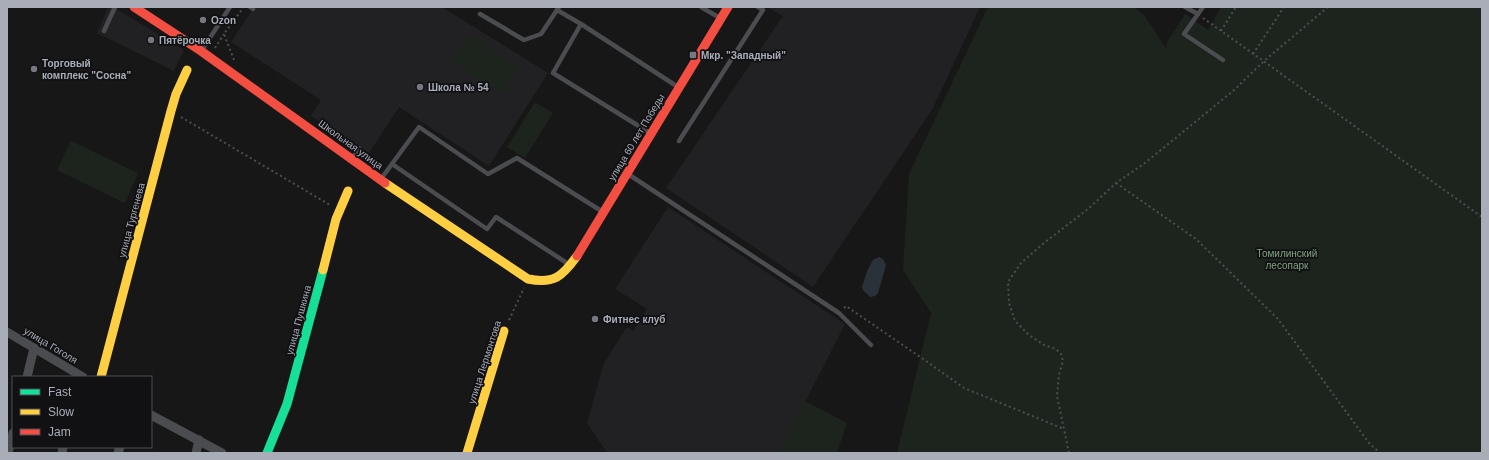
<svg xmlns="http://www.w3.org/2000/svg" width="1489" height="460" font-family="Arial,sans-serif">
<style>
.built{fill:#212123}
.green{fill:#1d241e}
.water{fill:#2a3239}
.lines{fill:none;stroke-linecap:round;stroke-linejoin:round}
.path{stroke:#4d4e52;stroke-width:2;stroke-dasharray:2 3;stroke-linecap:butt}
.lane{stroke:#4b4c50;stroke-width:4.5}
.street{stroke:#4b4c50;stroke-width:9}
.fast{stroke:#16e098;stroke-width:9}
.slow{stroke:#ffcf43;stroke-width:9}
.jam{stroke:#f24e42;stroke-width:9}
.poi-dot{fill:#757880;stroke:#111113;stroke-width:1.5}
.labels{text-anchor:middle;stroke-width:3.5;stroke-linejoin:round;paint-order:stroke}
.poi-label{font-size:10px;font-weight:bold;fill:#a8adb8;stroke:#111113;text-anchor:start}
.street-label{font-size:10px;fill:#a8adb8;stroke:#111113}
.park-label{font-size:10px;fill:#7fa381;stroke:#111113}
</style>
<rect width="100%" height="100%" fill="#171717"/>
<g class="built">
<polygon points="108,7 113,7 184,50 174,71 97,33"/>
<polygon points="254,7 442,7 548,73 489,166 399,107 369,153 311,116 321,100 231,42"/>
<polygon points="767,7 980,7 933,108 813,287 666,188 783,16"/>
<polygon points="668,207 845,324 779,453 607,453 587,423 604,363 627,327 633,331 647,309 615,289"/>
</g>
<g class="green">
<polygon points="988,7 1134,7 1144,15 1166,48 1167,42 1185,14 1208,30 1221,7 1482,7 1482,453 897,453 931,313 903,270 909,174"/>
<polygon points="468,35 519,67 503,93 452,61"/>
<polygon points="535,102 553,113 525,158 507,147"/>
<polygon points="71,141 138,173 125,203 57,170"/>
<polygon points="805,401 847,423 837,453 779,453"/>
</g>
<polygon class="water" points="879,257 883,259 886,265 878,293 875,296 870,297 863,290 862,287 867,271 873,260"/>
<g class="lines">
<g class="path">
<polyline points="1203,18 1482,217"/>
<polyline points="1221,31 1236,7"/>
<polyline points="215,48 224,34"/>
<polyline points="1253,54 1284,7"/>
<polyline points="234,60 224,34 243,8"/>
<polyline points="181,117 330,205"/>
<polyline points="1116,183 1196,239 1278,319 1369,443 1380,453"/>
<polyline points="844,308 846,306 926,361 964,388 1064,429"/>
<polyline points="509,320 524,288"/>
<polyline points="1069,453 1057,396 1059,375 1063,361 1061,354 1056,349 1044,345 1029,335 1015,321 1009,303 1008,282 1021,263 1044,243 1088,209 1116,183 1145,163 1233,91 1264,61 1328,7"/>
</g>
<g class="lane">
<polyline points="250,7 253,9"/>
<polyline points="559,7 557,10 581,24 553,73 650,133"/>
<polyline points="701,7 720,18"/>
<polyline points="1185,7 1198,14 1203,7"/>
<polyline points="480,14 524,40 541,34 557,10"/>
<polyline points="1198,14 1184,34 1223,60"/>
<polyline points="581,24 678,87"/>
<polyline points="104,31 115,7"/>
<polyline points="202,50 230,7"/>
<polyline points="679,141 763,10 758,7"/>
<polyline points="353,157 359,148"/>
<polyline points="392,164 487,229 496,217 570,265"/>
<polyline points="628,174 839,313 871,345"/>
<polyline points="381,179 419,127 488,174 517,158 603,212"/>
</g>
<g class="street">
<polyline points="7,332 83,377"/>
<polyline points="27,377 34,348"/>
<polyline points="151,415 222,453"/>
<polyline points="8,453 13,433"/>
<polyline points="62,453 63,447"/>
<polyline points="118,453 120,447"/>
<polyline points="196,453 199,440"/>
</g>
<polyline class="fast" points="267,453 287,404 323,270"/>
<g class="slow">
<path d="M 385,183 L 528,279 C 554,284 562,277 577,256"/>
<polyline points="323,270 336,219 348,191"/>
<polyline points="101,377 171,111 176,94 187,70"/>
<polyline points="467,453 504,331"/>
</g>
<g class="jam">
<polyline points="134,7 201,51 385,183"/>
<polyline points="577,256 728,7"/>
</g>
</g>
<g class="poi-dot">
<circle cx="203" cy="20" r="4"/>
<circle cx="151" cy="40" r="4"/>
<rect x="689" y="51" width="8" height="8" rx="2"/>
<circle cx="34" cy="69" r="4"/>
<circle cx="420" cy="87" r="4"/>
<circle cx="595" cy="319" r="4"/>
</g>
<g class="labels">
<g class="poi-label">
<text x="211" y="24">Ozon</text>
<text x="159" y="44">Пятёрочка</text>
<text x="701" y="59">Мкр. "Западный"</text>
<text x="42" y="67">Торговый<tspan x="42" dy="12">комплекс "Сосна"</tspan></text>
<text x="428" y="91">Школа № 54</text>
<text x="603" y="323">Фитнес клуб</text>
</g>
<g class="street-label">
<text transform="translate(636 137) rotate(-59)" y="4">улица 60 лет Победы</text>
<text transform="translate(351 144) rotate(36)" y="4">Школьная улица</text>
<text transform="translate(131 220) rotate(-75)" y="4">улица Тургенева</text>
<text transform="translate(298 320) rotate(-75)" y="4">улица Пушкина</text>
<text transform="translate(51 345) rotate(31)" y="4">улица Гоголя</text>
<text transform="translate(484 362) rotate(-72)" y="4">улица Лермонтова</text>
</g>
<g class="park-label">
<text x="1287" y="257">Томилинский<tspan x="1287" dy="12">лесопарк</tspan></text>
</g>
</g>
<rect width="1489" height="460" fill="none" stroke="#a8adb8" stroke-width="16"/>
<rect x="12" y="376" width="140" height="72" fill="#111113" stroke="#4d4f55"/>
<rect x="20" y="389" width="20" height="6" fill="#16e098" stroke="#4d4f55"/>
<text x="48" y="396" font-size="12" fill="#a8adb8">Fast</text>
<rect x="20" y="409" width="20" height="6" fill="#ffcf43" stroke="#4d4f55"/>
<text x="48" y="416" font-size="12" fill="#a8adb8">Slow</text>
<rect x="20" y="429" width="20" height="6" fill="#f24e42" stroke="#4d4f55"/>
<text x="48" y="436" font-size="12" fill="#a8adb8">Jam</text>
</svg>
